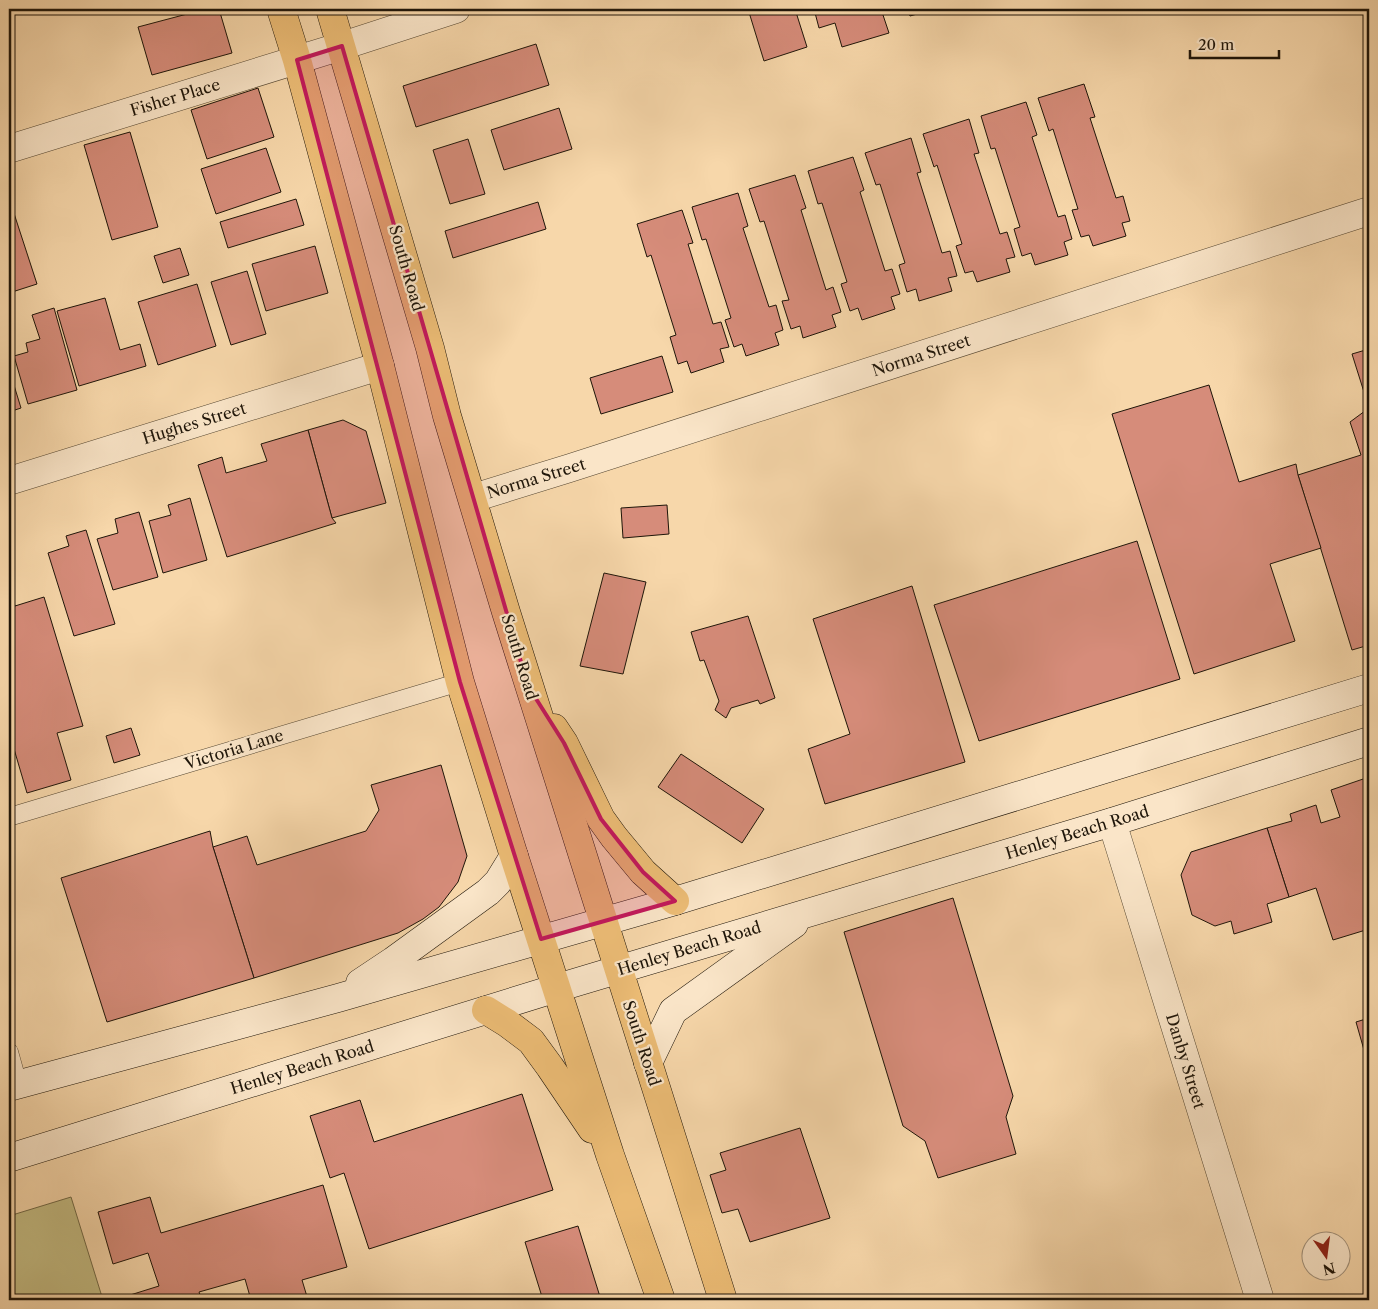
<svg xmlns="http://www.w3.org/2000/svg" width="1378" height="1309" font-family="'Libre Caslon Text',serif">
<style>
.green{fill:#c4bc83;stroke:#716846}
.building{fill:#d68c7a;stroke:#1e1509}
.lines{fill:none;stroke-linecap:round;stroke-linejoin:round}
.service-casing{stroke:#544631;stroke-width:19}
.minor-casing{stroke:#544631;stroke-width:29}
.secondary-casing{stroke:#1e1509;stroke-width:29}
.trunk-casing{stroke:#1e1509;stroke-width:29}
.service{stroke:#fae5c8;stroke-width:18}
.minor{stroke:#fae5c8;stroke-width:28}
.secondary{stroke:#fae5c8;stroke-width:28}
.trunk{stroke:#ecbc75;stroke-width:28}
.marked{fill:#c2185b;fill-opacity:0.2;stroke:#c2185b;stroke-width:4;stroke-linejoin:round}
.labels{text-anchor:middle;stroke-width:4.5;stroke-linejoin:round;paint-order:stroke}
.street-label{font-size:16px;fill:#1e1509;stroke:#fae5c8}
</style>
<rect width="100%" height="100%" fill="#f7d7aa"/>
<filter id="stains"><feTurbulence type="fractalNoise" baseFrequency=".004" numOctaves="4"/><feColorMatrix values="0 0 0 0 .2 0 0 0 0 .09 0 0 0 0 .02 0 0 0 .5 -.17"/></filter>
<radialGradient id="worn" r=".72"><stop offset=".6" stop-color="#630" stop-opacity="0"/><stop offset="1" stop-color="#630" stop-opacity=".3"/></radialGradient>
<polygon class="green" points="71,1197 103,1300 9,1300 9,1216"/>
<g class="building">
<polygon points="206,9 219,9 232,53 152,75 138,27"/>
<polygon points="748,9 795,9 807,47 764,61"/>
<polygon points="814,9 881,9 889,33 842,47 835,23 819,28"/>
<polygon points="907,9 935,9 910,16"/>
<polygon points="536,44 549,85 416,127 403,86"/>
<polygon points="1084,84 1095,117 1090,118 1116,198 1123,196 1130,221 1122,223 1126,236 1093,246 1089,235 1081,237 1072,210 1078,209 1053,129 1049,131 1038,98"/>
<polygon points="258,88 274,137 207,159 191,110"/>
<polygon points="1026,102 1037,135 1032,137 1058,217 1065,215 1072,239 1064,242 1068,255 1035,265 1031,253 1022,256 1014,229 1020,227 995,148 991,149 981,116"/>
<polygon points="559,108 572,149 504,170 491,130"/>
<polygon points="969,119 979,153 974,154 1000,234 1007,232 1015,257 1006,259 1010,272 977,282 973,271 965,273 956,246 962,244 937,165 934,167 923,134"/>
<polygon points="130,132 158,227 112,240 84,145"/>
<polygon points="911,138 921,172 917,173 942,253 950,251 957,276 948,278 952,291 919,301 916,289 907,292 899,265 905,263 880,184 876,185 865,153"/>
<polygon points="468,139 485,194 450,204 433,150"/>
<polygon points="266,148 281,192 216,214 201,169"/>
<polygon points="853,157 864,190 860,192 885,271 892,269 900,294 891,297 895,309 862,320 858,308 850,311 841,284 847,282 822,203 818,204 808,171"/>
<polygon points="795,175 806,208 801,210 826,290 833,287 841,312 832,315 836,327 803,338 800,326 791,329 782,301 789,300 764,221 760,222 749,189"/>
<polygon points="738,193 748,226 743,228 769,307 776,305 783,330 775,333 779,345 746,356 742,344 734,347 725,320 731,318 706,239 702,240 692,207"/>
<polygon points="9,198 37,284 9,293"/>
<polygon points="296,199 304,225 228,248 220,222"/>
<polygon points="538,202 546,229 453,258 445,231"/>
<polygon points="682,210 693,243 688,244 713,324 721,322 729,347 720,349 724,362 691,373 687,361 678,364 670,337 676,335 651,255 647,257 637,224"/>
<polygon points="315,246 328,293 266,311 252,264"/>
<polygon points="180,248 189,275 163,283 154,256"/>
<polygon points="247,271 266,334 231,345 211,282"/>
<polygon points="197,284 216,346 158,365 138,302"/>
<polygon points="105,298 120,350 140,344 146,366 79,386 57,311"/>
<polygon points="54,308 77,390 28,404 14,356 28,352 26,343 40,339 32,315"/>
<polygon points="1369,349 1369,645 1352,650 1298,475 1361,455 1350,422 1369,408 1352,354"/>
<polygon points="662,356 673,392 601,414 590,378"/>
<polygon points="9,369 21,408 9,412"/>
<polygon points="1209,385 1239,482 1296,464 1298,475 1321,548 1270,564 1295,641 1194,674 1112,414"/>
<polygon points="343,420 366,431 386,503 332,518 308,430"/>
<polygon points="308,430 332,518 336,523 227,557 198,465 222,457 226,473 267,461 261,444"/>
<polygon points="190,498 207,560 163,573 149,521 171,515 168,505"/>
<polygon points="667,505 669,534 623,538 621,508"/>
<polygon points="139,512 158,577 113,590 97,539 118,533 115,519"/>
<polygon points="86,530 115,624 74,636 48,553 69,546 66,536"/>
<polygon points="1137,541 1180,679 979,741 934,605"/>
<polygon points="604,573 646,582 623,674 580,666"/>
<polygon points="9,583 15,606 44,597 83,726 57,733 71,780 27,793 9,732"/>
<polygon points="912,586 965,762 825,804 808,749 850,734 813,619"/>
<polygon points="748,616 775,698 760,704 758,700 731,708 726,718 715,710 719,701 704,660 700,661 691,632"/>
<polygon points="131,728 140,755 114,763 106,736"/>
<polygon points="681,754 764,809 742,843 658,787"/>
<polygon points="441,765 467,856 458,882 439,907 423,919 398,933 254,978 213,847 247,836 257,865 366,831 379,810 371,785"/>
<polygon points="1369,777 1369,929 1333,940 1316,888 1289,897 1267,828 1292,821 1290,814 1316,805 1321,823 1340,817 1331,790"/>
<polygon points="1267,828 1289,897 1267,904 1272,922 1234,934 1231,921 1215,926 1192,915 1181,875 1191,852"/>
<polygon points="210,831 213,847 254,978 107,1022 61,878"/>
<polygon points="953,898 1013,1096 1006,1117 1016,1154 938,1178 925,1141 903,1126 844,932"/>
<polygon points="1369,1018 1369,1049 1364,1050 1356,1022"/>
<polygon points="522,1094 553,1190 369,1249 344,1173 330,1178 310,1116 360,1100 374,1142"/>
<polygon points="800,1128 830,1218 750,1242 738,1209 722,1213 710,1175 726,1170 720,1153"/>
<polygon points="323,1185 347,1267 302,1280 308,1300 251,1300 245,1279 199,1292 202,1300 128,1300 127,1296 159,1286 148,1253 113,1264 98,1212 150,1197 161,1233"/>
<polygon points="578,1226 601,1300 543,1300 525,1242"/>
</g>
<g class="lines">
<defs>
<g id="service">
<polyline points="9,817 460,682"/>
<polyline points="9,1052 18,1084"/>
</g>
<g id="minor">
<polyline points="9,149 342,46 456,9"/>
<polyline points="9,481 380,366"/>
<polyline points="473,498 570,468 1369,211"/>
<polyline points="1112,822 1260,1300"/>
</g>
<g id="secondary">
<polyline points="360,983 393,961 488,892 498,882 514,856"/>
<polyline points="648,1063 673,1011 794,924"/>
<polyline points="9,1087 338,998 675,901 1369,688"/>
<polyline points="9,1158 557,988 1112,822 1369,741"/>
</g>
<g id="trunk">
<polyline points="281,9 297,60 380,366 460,682 514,856 610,1155 661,1300"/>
<polyline points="330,9 430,348 447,416 506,612 723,1300"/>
<polyline points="554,728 564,743 601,819 614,837 643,872 675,901"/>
<polyline points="486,1010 507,1023 531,1041 550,1067 592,1129"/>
</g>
</defs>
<use href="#service" class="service-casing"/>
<use href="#minor" class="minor-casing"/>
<use href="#secondary" class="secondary-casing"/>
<use href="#trunk" class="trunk-casing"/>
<use href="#service" class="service"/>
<use href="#minor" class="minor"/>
<use href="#secondary" class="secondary"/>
<use href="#trunk" class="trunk"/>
</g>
<path class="marked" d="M 342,46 L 528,686 L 564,743 L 601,819 L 643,872 L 675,901 L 541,939 L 460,682 L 297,60 Z"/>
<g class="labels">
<g class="street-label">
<text transform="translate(175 97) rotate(-17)" y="6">Fisher Place</text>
<text transform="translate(407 268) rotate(74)" y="6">South Road</text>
<text transform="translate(921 355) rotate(-18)" y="6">Norma Street</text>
<text transform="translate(194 423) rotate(-17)" y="6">Hughes Street</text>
<text transform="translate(536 478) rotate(-17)" y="6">Norma Street</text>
<text transform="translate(520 657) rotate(73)" y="6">South Road</text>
<text transform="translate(234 749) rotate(-17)" y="6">Victoria Lane</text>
<text transform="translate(1077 832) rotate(-17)" y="6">Henley Beach Road</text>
<text transform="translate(689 948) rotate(-17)" y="6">Henley Beach Road</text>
<text transform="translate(642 1043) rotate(72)" y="6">South Road</text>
<text transform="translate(1186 1061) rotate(73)" y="6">Danby Street</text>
<text transform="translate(302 1067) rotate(-17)" y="6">Henley Beach Road</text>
</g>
</g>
<rect width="1378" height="1309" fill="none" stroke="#f7d7aa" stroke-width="30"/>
<rect x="10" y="10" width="1358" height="1289" fill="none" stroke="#1e1509" stroke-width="2.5"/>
<rect x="15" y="15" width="1348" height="1279" fill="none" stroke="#1e1509"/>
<g transform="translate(1326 1256) rotate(166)"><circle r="24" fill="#fae5c8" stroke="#a2927c"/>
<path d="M0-4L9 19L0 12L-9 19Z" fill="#8f2418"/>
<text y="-8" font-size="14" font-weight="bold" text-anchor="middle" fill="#1e1509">N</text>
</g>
<path d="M1190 50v8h89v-8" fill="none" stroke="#1e1509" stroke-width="2.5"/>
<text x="1198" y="50" font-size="15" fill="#1e1509" stroke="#fae5c8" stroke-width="4" paint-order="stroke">20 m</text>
<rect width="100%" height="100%" filter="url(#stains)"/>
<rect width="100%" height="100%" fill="url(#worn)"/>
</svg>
